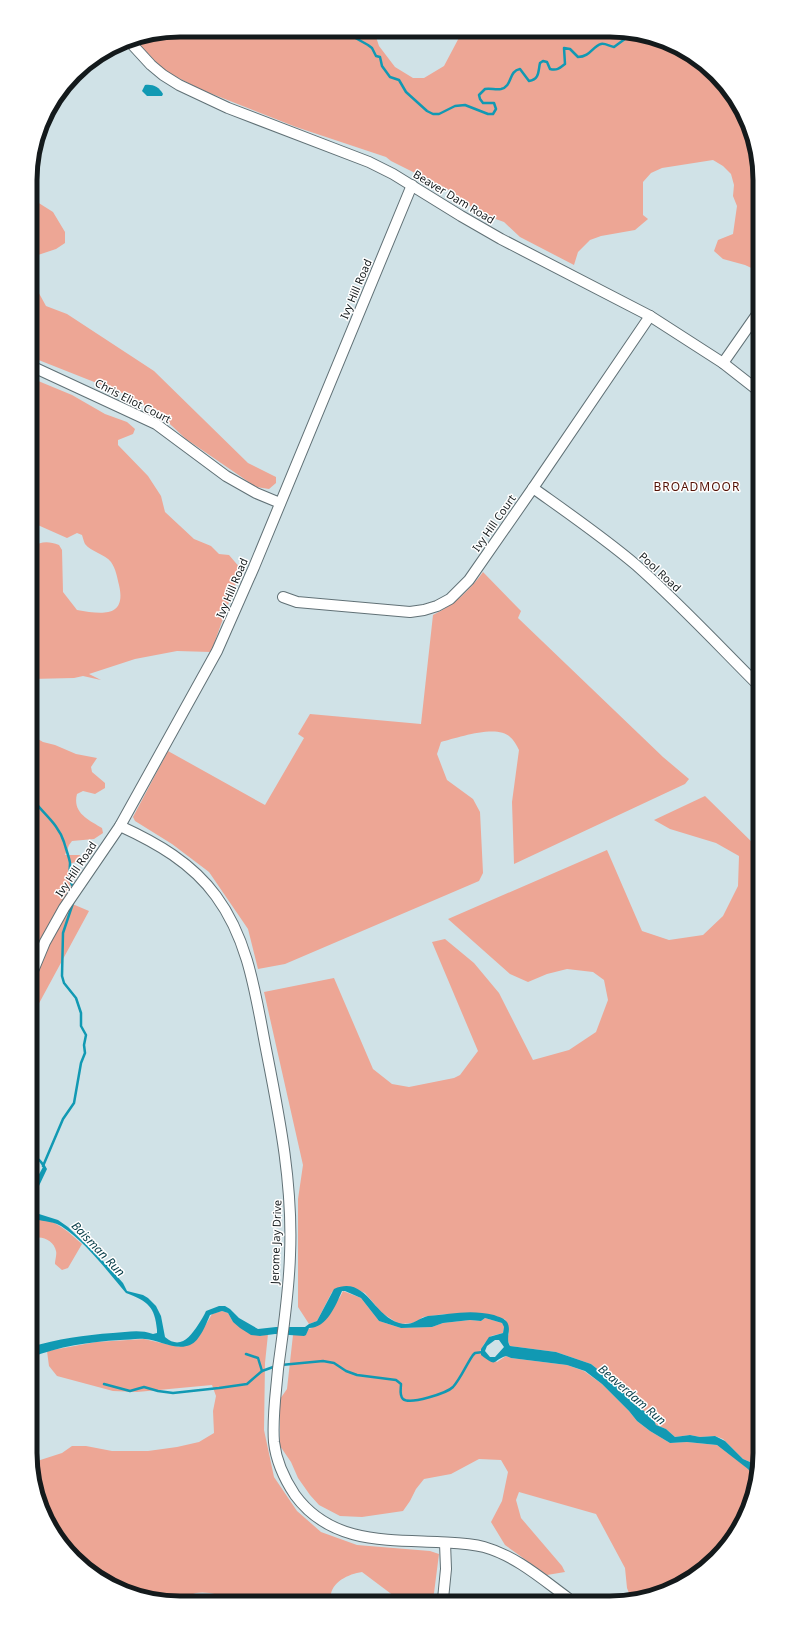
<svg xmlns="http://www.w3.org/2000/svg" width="790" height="1633" font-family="'Noto Sans',sans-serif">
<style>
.green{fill:#eda695}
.water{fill:#1199b3;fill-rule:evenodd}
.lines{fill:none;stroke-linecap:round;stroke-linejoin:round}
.stream{stroke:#1199b3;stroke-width:2.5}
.minor-casing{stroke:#617176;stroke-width:12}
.minor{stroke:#fff;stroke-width:10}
.labels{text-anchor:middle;stroke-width:3;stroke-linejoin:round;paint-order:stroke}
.street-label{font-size:11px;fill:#141a1c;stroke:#fff}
.neighbourhood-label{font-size:12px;letter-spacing:1px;fill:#541105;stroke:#fff}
.water-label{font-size:12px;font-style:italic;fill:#083e49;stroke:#fff}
.rim{fill:none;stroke:#141a1c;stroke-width:5}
</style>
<rect width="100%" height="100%" fill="#d0e2e7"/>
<g class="green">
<polygon points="180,30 374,31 379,46 395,67 413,78 424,78 444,66 462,32 639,33 676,46 709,67 740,105 755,141 760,180 760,272 745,265 723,259 714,251 718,240 733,234 737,206 733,196 734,185 731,174 723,166 713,160 662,168 651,173 643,182 643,215 648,219 635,230 601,236 590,240 578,252 574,265 520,237 504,222 479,213 451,191 391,161 386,157 296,127 202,90 165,71 134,39"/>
<polygon points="31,174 33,177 34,200 53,212 65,232 65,243 56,249 35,256 31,265"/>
<polygon points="31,268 35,286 46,306 67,314 154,371 248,463 276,477 276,483 269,489 256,487 186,439 158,413 122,393 31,357"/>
<path d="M 31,378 L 72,395 L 105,414 L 127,422 L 135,429 L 133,434 L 118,440 L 118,445 L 148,476 L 161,496 L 165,512 L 194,539 L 211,546 L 219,554 L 229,555 L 241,569 L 211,652 L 177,651 L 135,659 L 89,674 L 101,680 L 83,676 L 74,678 L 31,679 L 31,548 C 41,541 48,541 59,545 L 62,550 L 63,592 L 77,610 C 100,614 127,619 119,585 C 117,577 116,569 111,562 C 105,554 91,552 85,544 C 84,542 83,538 82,535 L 77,533 L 67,538 L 31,522 Z"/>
<path d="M 483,572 L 521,611 L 518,618 L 663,757 L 689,779 L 685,784 L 514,864 L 512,802 L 519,750 C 517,746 514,740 510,737 C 497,724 457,738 441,742 L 437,754 L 447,780 L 473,799 L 480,812 L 483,873 L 479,881 L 285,964 L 258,969 L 248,929 L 209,872 L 172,844 L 135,821 L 133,817 L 168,751 L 265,805 L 304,738 L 298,734 L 310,714 L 421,724 L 433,615 C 454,605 469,591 483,572 Z"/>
<path d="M 31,735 L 43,742 L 55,745 L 76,754 L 97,758 L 91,767 L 92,772 L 105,783 L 105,788 L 95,794 L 83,791 L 77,794 C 72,813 89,820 102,828 L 103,833 L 94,839 L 72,841 L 69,845 L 65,855 L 80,855 L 79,861 L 69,864 L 73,881 L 63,900 L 89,911 L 30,1020 Z"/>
<polygon points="705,796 760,850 760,1463 758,1468 750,1462 743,1459 723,1439 715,1436 700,1437 690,1435 675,1437 666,1429 656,1425 652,1416 635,1405 615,1383 591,1364 556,1352 510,1346 507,1338 509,1334 505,1319 445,1314 423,1317 416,1322 412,1323 399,1324 382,1313 365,1293 349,1286 332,1292 317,1321 309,1324 298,1307 298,1199 303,1165 264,992 334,978 373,1069 392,1084 409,1087 454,1078 460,1075 478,1051 432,942 445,939 474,963 499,993 533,1060 569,1050 596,1032 608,1000 604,980 593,972 567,969 547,974 528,982 510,974 448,919 607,850 642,931 669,940 703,935 723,916 738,886 739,856 716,843 670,829 654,820"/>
<path d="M 30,1193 C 38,1198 35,1205 32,1212 L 36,1220 C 55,1218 68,1232 82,1244 L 68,1268 L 62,1270 L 55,1264 C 55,1260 57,1254 56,1251 C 54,1240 38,1233 30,1241 Z"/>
<polygon points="343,1291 361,1298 379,1321 401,1328 432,1327 443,1323 470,1320 481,1321 485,1318 502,1323 504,1327 503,1333 491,1336 484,1344 480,1352 497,1362 506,1356 511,1358 567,1365 584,1371 602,1384 629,1411 637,1421 650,1431 670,1443 687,1442 717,1445 749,1469 756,1479 749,1510 729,1544 693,1578 649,1598 631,1598 627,1588 625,1568 596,1514 519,1492 516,1500 521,1518 562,1566 565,1572 547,1575 505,1545 491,1522 502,1501 508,1472 501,1460 479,1459 451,1474 424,1479 416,1489 410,1501 403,1511 362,1517 340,1516 319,1505 310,1495 298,1478 291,1462 280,1446 280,1399 287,1389 293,1335 306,1335 308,1329 312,1328 340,1297"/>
<path d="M 222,1311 L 228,1313 L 233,1322 L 260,1336 L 268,1334 L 265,1363 L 264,1430 L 274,1477 L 297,1511 L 321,1532 L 357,1545 L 430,1551 L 439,1554 L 434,1593 L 432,1599 L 398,1599 L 362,1572 C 348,1574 329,1583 331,1599 L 228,1600 C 223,1594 204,1591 196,1593 C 192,1594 188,1596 184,1598 L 183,1600 L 151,1600 L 114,1587 L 81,1566 L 55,1536 L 35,1492 L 31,1463 L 62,1453 L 72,1446 L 86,1446 L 112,1451 L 148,1451 L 177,1447 L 199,1442 L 214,1433 L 213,1411 L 216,1396 L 212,1385 L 137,1392 L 113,1391 L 57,1376 L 49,1366 L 47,1351 L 96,1342 L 144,1339 L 179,1347 L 205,1326 L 212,1314 Z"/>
</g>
<g class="water">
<path d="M 145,85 C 153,84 159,87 163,94 L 162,96 L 147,96 L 142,91 Z"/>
<path d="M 30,1153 C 39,1157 43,1161 47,1169 L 38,1188 L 39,1214 L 58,1220 L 68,1227 L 107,1265 L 123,1283 L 127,1291 L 143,1295 L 148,1298 L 156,1306 L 161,1316 L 165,1337 C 180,1350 190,1337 198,1325 C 201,1320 204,1316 206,1311 L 219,1306 L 225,1306 L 230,1309 L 239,1318 L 258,1329 L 276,1327 L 305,1327 L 309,1324 L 317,1321 L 334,1289 C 366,1275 373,1316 399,1323 C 411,1327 417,1319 428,1316 C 450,1314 471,1309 494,1315 C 499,1317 504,1318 507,1322 C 512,1330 505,1338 510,1346 L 556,1352 L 591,1364 L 615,1383 L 635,1405 L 652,1416 L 656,1425 L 666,1429 L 675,1437 L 690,1435 L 700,1437 L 715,1436 L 725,1441 L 743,1459 L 750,1462 L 758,1468 L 756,1479 L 748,1469 L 717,1445 L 687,1442 L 670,1443 L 650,1431 L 637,1421 L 629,1411 L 602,1384 L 585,1371 L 567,1365 L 511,1358 L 506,1356 C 491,1361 498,1368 481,1355 L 481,1349 L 489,1337 L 503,1333 L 504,1327 L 502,1323 L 485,1318 L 481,1321 L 470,1320 L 443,1323 L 432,1327 L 401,1328 L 379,1321 L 361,1298 L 345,1291 L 342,1291 C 336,1305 327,1328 309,1328 L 306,1335 L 304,1336 L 275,1334 L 260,1336 L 251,1335 L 240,1328 L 233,1322 L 228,1313 L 222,1311 L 210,1315 C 206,1324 200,1341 190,1345 C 176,1351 159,1340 145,1339 C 137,1338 128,1340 120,1340 C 89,1342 59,1346 30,1358 L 30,1347 C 58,1339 84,1335 113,1333 C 127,1332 140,1329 153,1334 L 157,1333 L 157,1330 C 155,1307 148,1301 126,1293 C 107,1271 86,1242 61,1226 C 50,1220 41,1222 32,1218 L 32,1212 L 36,1203 L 32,1187 L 43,1167 L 38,1160 L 30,1157 ZM 495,1340 L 499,1340 L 504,1347 L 495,1357 L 490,1357 L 485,1351 L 487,1346 Z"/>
</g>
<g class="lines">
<g class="stream">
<path d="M 343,31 L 368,45 L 372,48 L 376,56 L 380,57 L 382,66 L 390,77 L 399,80 L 406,92 L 427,111 L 433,114 L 439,114 L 455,106 L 465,105 L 488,114 L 493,114 L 496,109 L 494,103 L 483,103 L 480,99 L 479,95 L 485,89 C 490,88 496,90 501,89 C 513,86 508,71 520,69 L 529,81 C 540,79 538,71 540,63 L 543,61 L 547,62 L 550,69 C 557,71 560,68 565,64 L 564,48 L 570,49 L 578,57 C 590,57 593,46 601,44 C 605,43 609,46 614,47 L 633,33"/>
<path d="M 31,797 C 42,813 58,823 64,842 C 65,846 70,860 70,863 C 70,871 68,877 72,885"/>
<polyline points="43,1166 63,1119 74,1103 81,1063 85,1053 84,1045 86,1035 81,1026 81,1013 76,998 64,983 62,976 63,933 73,903"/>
<polyline points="246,1354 258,1358 262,1371"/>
<path d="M 281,1365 L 323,1361 L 334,1363 L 346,1371 L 357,1375 L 396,1380 L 401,1384 C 401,1389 399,1395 403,1399 C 410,1405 447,1393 453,1387 C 461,1378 466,1365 473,1355 L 475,1353 L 483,1352"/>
<polyline points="104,1384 130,1391 144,1387 158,1391 173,1393 219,1388 247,1384 262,1371 276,1366"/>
</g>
<defs>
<g id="minor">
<polyline points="128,40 151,65 163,75 179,85 228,108 369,162 393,174 461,216 501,239 650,316 723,363 760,392"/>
<polyline points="723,363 760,310"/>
<polyline points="31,366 156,424 226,476 256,493 280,503"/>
<path d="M 533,488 C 568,513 603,537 636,565 C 679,603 719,646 760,687"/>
<polyline points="283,597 297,602 410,612 424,610 437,606 450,599 469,580 533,488 650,316"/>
<path d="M 120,826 C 157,843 192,863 216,896 C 250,942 256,999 267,1054 C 280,1120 293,1186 290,1255 C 289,1293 283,1331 278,1369 C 276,1393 272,1418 274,1442 C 276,1460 285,1480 295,1495 C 330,1543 385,1540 437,1542 C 453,1543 469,1543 484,1547 C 516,1556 542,1579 568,1598"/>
<polyline points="30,978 45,942 64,908 120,826 217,651 254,567 412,185"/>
<polyline points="443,1599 446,1569 445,1543"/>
</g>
</defs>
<use href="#minor" class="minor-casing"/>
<use href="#minor" class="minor"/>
</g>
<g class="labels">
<g class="street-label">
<text transform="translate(454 197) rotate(31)" y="4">Beaver Dam Road</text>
<text transform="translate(356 289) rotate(-67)" y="4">Ivy Hill Road</text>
<text transform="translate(133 401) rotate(27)" y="4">Chris Eliot Court</text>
<text transform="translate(494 523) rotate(-55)" y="4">Ivy Hill Court</text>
<text transform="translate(660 572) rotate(43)" y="4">Pool Road</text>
<text transform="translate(232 588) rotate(-67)" y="4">Ivy Hill Road</text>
<text transform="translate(76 869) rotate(-56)" y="4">Ivy Hill Road</text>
<text transform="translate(276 1242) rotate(-88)" y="4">Jerome Jay Drive</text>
</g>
<g class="neighbourhood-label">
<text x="697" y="491">BROADMOOR</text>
</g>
<g class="water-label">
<text transform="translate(98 1249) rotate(46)" y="4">Baisman Run</text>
<text transform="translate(632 1395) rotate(41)" y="4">Beaverdam Run</text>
</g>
</g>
<path d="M0 0H790V1633H0ZM180 37H610A143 143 0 0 1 753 180V1453A143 143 0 0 1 610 1596H180A143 143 0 0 1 37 1453V180A143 143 0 0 1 180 37Z" fill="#fff" fill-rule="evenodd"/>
<path class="rim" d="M180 37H610A143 143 0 0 1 753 180V1453A143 143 0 0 1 610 1596H180A143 143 0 0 1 37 1453V180A143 143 0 0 1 180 37Z"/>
</svg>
